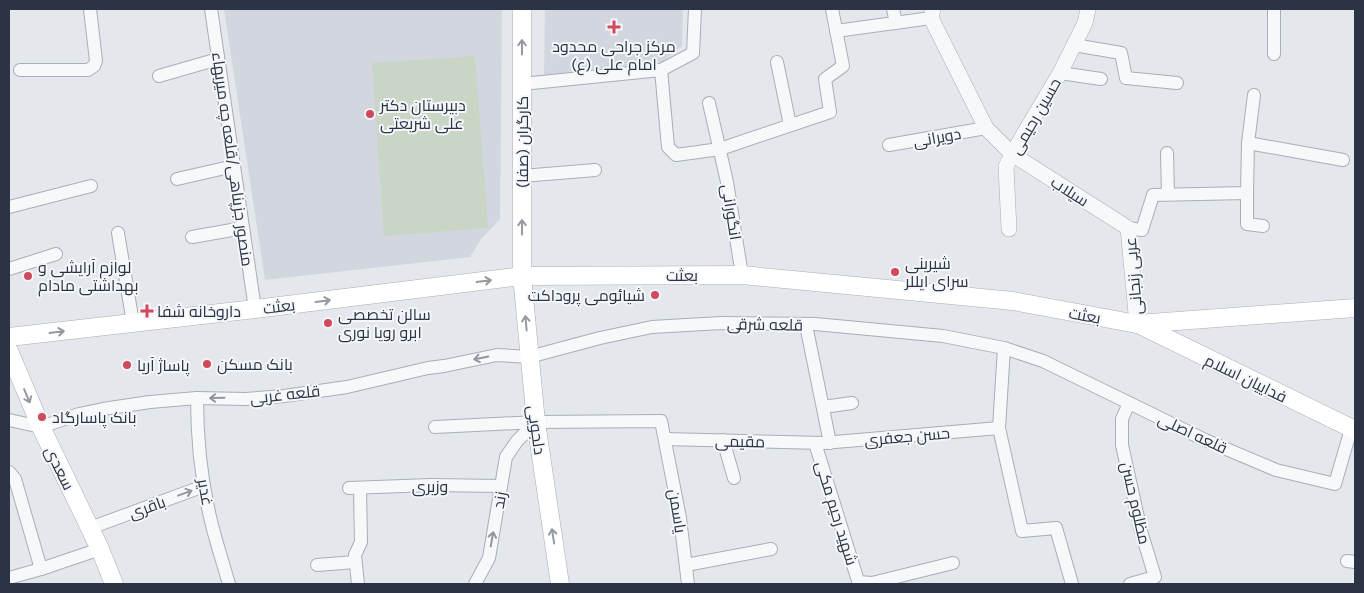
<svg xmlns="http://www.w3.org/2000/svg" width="1364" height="593" font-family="Karla,Cairo,sans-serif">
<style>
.built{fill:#d2d6de}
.green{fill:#c9d6c5}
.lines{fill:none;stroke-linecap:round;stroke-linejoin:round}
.minor-casing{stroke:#a9aeb7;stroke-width:14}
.tertiary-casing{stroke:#a9aeb7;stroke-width:16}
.secondary-casing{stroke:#a9aeb7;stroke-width:19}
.minor{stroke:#f7f8fa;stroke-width:12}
.tertiary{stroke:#f7f8fa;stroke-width:15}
.secondary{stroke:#fff;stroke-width:18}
.oneway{stroke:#959aa2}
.oneway2{stroke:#9196a0}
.poi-dot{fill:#d1495b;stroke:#f4f6f9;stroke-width:2}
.labels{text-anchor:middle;stroke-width:4;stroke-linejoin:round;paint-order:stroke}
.poi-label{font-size:16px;fill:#2b3445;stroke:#f4f6f9;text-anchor:start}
.street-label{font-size:16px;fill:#2b3445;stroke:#f4f6f9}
</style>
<rect width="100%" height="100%" fill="#e4e7ec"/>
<g class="built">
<polygon points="224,9 502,9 500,219 481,239 470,257 265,280"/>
<polygon points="545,9 683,9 682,46 662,62 544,75"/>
</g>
<polygon class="green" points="475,56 488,228 384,236 372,63"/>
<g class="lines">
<defs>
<g id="minor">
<polyline points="211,9 255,309"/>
<polyline points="893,9 896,23"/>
<polyline points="836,31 931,18"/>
<polyline points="1074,45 1121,53 1126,78 1177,83"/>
<polyline points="1274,54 1274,9"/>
<polyline points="777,62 790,125"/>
<polyline points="20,70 88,70 94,66 96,61 90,9"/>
<polyline points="661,70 668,147 676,155 720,149 830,112 825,79 843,66 832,9"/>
<polyline points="1060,73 1101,79"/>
<polyline points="159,76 218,59"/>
<polyline points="522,84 661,70 693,53 695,9"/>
<polyline points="709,103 727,182 742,275"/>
<polyline points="1248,143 1343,160"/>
<polyline points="889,145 986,128"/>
<polyline points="1167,153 1168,194"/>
<polyline points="522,176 595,170"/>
<polyline points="177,179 234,166"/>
<polyline points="1247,193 1247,224 1263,226"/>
<polyline points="9,207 91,186"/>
<polyline points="1128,228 1142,230 1153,195 1247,193 1248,143 1254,95"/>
<polyline points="118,233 133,323"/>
<polyline points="192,237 243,228"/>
<polyline points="9,269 56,254"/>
<polyline points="806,325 830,443"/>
<polyline points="1004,348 999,428 1022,531 1056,528 1072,584"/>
<path d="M 197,398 C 197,440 201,480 211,521 C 216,542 223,563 229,584"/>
<polyline points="1129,403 1122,419 1122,445 1141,531 1155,577 1130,584"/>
<polyline points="823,407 852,403"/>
<polyline points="9,420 41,427 79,414 103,409 150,402 197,398 245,399 284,396 347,387 428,368 444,366 497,355 529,357 600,338 652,327 721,323 815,324 943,336 1004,348 1043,361 1205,440 1276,470 1335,484 1351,429"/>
<polyline points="435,427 536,422 661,421 680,518 688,584"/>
<polyline points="665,439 823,443 999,428"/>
<polyline points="723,440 734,478"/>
<polyline points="815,443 859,584"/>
<polyline points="9,472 15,479 41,569"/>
<polyline points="349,488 431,485 501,486"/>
<polyline points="90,528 204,486"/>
<polyline points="1347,561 1355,562"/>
<polyline points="317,565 355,562"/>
<polyline points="686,565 771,549"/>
<polyline points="9,578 41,569 100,549"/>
<polyline points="858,582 872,583 953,563"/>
<polyline points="358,584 355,555 361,542 360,488"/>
<polyline points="475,584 489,558 506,457 517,441 536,422"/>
</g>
<g id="tertiary">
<polyline points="933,9 931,18 986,128 1012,154 1128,228 1137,324"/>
<polyline points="1009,229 1006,167 1012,154 1060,73 1085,23 1088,9"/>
</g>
<g id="secondary">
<polyline points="522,9 522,276 536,422 560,584"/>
<polyline points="1138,324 1355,430"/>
<polyline points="9,337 255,309 522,276 742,275 1013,301 1137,324 1355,308"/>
<polyline points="9,351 41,427 100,549 114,584"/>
</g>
</defs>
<use href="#minor" class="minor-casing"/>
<use href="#tertiary" class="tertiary-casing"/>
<use href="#secondary" class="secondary-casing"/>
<use href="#minor" class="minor"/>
<use href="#tertiary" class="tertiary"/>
<use href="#secondary" class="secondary"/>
</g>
<defs><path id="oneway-shaft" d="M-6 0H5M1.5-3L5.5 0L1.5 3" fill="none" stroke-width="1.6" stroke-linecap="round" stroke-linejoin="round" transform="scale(1.25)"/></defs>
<g class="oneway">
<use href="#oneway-shaft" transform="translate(522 47) rotate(-90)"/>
<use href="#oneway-shaft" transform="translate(522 227) rotate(-90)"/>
<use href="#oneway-shaft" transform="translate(484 281) rotate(-7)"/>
<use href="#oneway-shaft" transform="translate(323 301) rotate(-7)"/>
<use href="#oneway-shaft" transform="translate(526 323) rotate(-95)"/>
<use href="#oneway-shaft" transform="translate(57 332) rotate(-7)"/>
<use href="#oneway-shaft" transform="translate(27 396) rotate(67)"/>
<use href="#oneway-shaft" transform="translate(553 536) rotate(-99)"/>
</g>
<g class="oneway2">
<use href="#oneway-shaft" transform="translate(481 358) rotate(169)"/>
<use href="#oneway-shaft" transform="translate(217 398) rotate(179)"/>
<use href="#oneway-shaft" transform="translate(185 493) rotate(-20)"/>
<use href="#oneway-shaft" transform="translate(492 539) rotate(-80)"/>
</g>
<g class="poi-dot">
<path d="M611.5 19.5h5v5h5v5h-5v5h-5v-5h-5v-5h5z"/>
<circle cx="370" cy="114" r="5"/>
<circle cx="895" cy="272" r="5"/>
<circle cx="28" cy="276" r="5"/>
<circle cx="655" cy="295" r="5"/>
<path d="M144.5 303.5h5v5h5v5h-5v5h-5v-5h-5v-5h5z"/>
<circle cx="328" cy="323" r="5"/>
<circle cx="207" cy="364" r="5"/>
<circle cx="127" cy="365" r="5"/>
<circle cx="42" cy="417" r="5"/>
</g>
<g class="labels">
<g class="poi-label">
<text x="614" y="52" text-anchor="middle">مرکز جراحی محدود<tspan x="614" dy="18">امام علی (ع)</tspan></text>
<text x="380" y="111">دبیرستان دکتر<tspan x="380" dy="18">علی شریعتی</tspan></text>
<text x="905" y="269">شیرینی<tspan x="905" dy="18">سرای ایللر</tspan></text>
<text x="38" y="273">لوازم آرایشی و<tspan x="38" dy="18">بهداشتی مادام</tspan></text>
<text x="645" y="301" text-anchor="end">شیائومی پروداکت</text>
<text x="157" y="317">داروخانه شفا</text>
<text x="338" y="320">سالن تخصصی<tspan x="338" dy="18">ابرو رویا نوری</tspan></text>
<text x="217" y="370">بانک مسکن</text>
<text x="137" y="371">پاساژ آریا</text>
<text x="52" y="423">بانک پاسارگاد</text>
</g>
<g class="street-label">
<text transform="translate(1035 116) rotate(-60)" y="6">حسین رحیمی</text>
<text transform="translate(937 137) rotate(-10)" y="6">دویرانی</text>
<text transform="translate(522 142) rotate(-90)" y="6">کارگران (صفا)</text>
<text transform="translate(233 159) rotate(82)" y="6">منصور جزپناهی/قلعه چه میربهاء</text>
<text transform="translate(1070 191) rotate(33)" y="6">سیلاب</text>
<text transform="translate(732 212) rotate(81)" y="6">انگورانی</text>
<text x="682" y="281">بعثت</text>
<text transform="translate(1133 276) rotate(-95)" y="6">عربی زنجانی</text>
<text transform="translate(279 306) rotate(-7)" y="6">بعثت</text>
<text transform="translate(1085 315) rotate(10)" y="6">بعثت</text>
<text transform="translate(765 324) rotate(1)" y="6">قلعه شرقی</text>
<text transform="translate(1246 378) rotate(26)" y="6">فداییان اسلام</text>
<text transform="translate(285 394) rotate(-6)" y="6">قلعه غربی</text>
<text transform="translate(537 430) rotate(82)" y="6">دلجویی</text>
<text transform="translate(1193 433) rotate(25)" y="6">قلعه اصلی</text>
<text transform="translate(907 436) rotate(-5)" y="6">حسن جعفری</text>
<text transform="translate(740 441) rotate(1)" y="6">مقیمی</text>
<text transform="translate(60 468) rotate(64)" y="6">سعدی</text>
<text x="430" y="492">وزیری</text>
<text transform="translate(206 492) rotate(80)" y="6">غدیر</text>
<text transform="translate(499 500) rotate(-80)" y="6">زند</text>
<text transform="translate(1136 503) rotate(77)" y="6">مظلوم حسن</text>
<text transform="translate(147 507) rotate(-20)" y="6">باقری</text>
<text transform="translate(678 511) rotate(81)" y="6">یاسمن</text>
<text transform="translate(837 513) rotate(73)" y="6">شهید رحیم مکی</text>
</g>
</g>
<rect width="1364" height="593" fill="none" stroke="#2b3445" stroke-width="20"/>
</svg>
